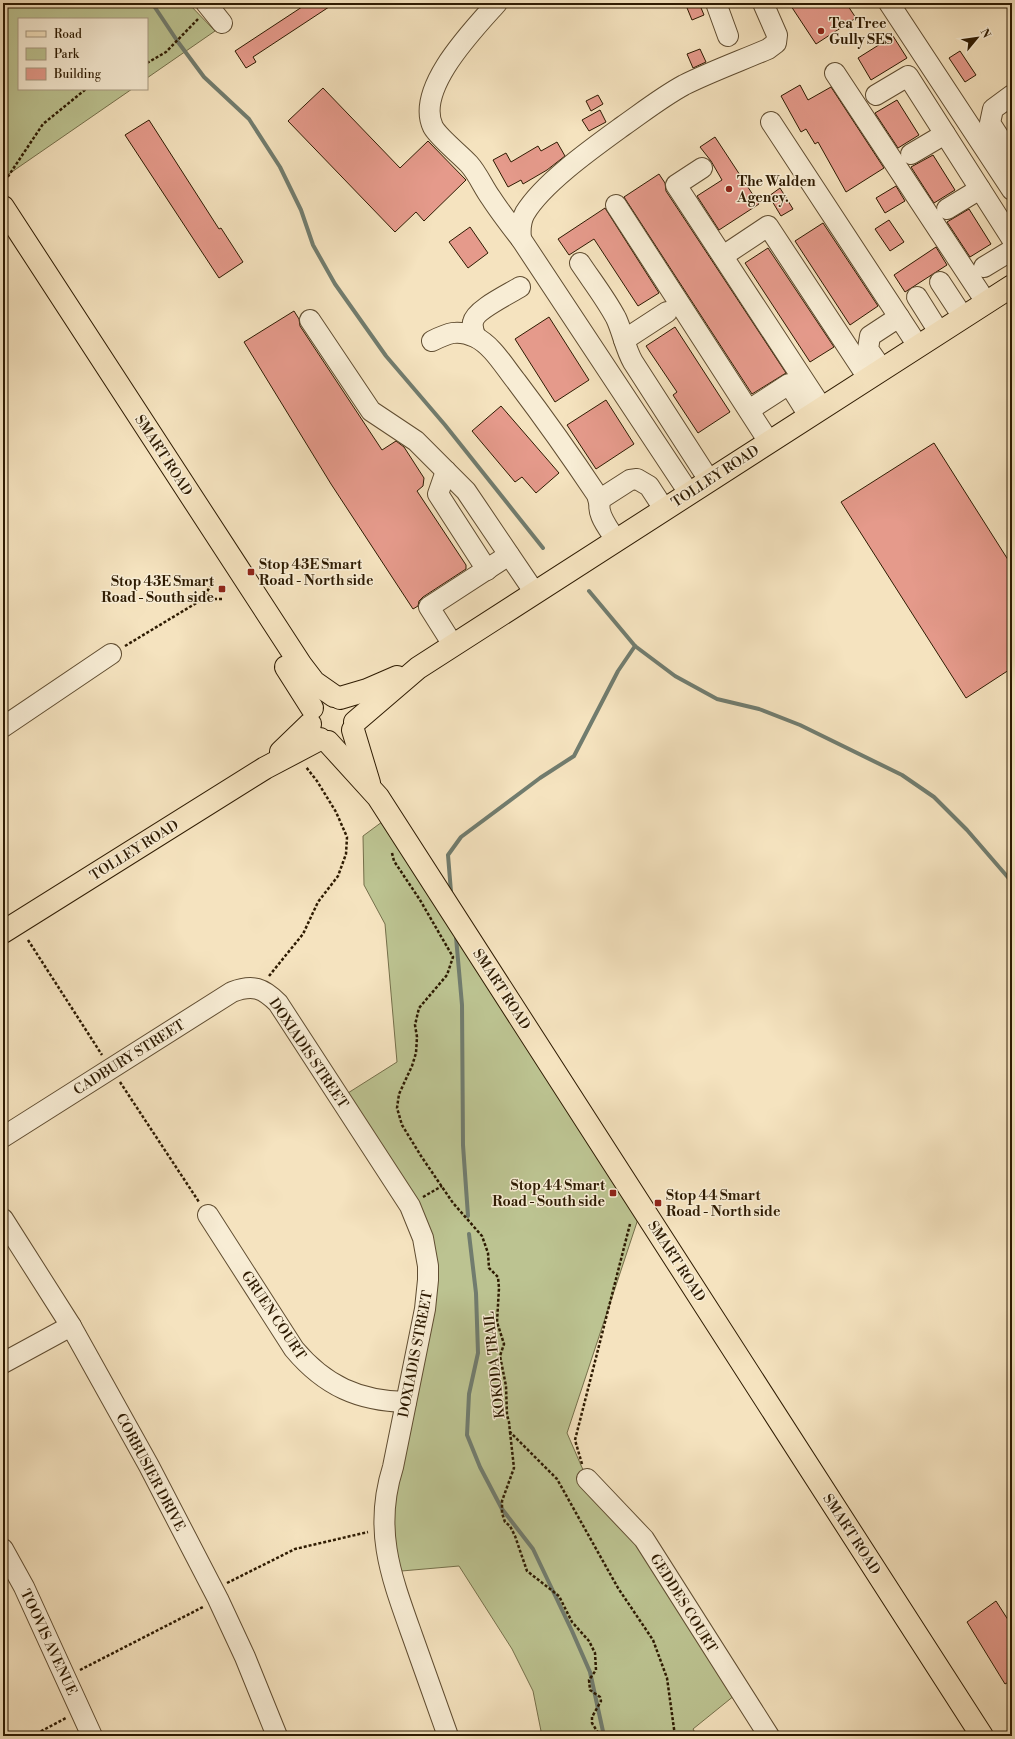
<svg xmlns="http://www.w3.org/2000/svg" width="1015" height="1739" font-family="'Libre Bodoni',serif">
<style>
.green{fill:#bcc391;stroke:#756f4a}
.lines{fill:none;stroke-linecap:round;stroke-linejoin:round}
.stream{stroke:#717c6e;stroke-width:4}
.building{fill:#e59a8b;stroke:#2e1b02}
.minor-casing{stroke:#604d31;stroke-width:22}
.major-casing{stroke:#2e1b02;stroke-width:24}
.path{stroke:#2e1b02;stroke-width:2.5;stroke-dasharray:3 2;stroke-linecap:butt}
.minor{stroke:#f8edd5;stroke-width:20}
.major{stroke:#f5e3bf;stroke-width:22}
.poi-dot{fill:#8f2418;stroke:#f8edd5;stroke-width:1.5}
.labels{text-anchor:middle;stroke-width:3;stroke-linejoin:round;paint-order:stroke}
.poi-label{font-size:14px;font-weight:bold;fill:#2e1b02;stroke:#f8edd5;text-anchor:start}
.street-label{font-size:14px;fill:#2e1b02;stroke:#f8edd5}
</style>
<rect width="100%" height="100%" fill="#f5e3bf"/>
<filter id="stains"><feTurbulence type="fractalNoise" baseFrequency=".005" numOctaves="4"/><feColorMatrix values="0 0 0 0 .2 0 0 0 0 .09 0 0 0 0 .02 0 0 0 .5 -.17"/></filter>
<radialGradient id="worn" r=".72"><stop offset=".6" stop-color="#630" stop-opacity="0"/><stop offset="1" stop-color="#630" stop-opacity=".3"/></radialGradient>
<g class="green">
<polygon points="3,3 188,3 215,31 147,78 147,19 19,19 19,89 132,89 3,178"/>
<polygon points="390,816 642,1207 567,1433 587,1479 644,1539 740,1691 693,1729 697,1736 542,1736 533,1691 512,1649 459,1566 390,1572 384,1527 427,1297 419,1227 340,1098 397,1062 385,924 364,885 363,836"/>
</g>
<g class="lines">
<g class="stream">
<polyline points="152,3 178,42 204,77 249,119 280,167 301,210 313,245 335,284 386,356 445,425 543,548"/>
<polyline points="589,591 635,646 675,676 717,699 759,709 800,725 902,775 934,797 967,830 1012,882"/>
<polyline points="451,892 448,855 461,837 540,778 574,756 618,671 635,646"/>
<polyline points="456,937 462,1005 463,1145 468,1216"/>
<polyline points="469,1234 476,1293 478,1353 469,1394 467,1435 480,1467 502,1509 533,1549 572,1631 590,1672 604,1736"/>
</g>
</g>
<g class="building">
<polygon points="308,3 335,3 253,57 256,62 246,68 235,51"/>
<polygon points="685,3 699,3 704,15 692,20"/>
<polygon points="789,3 846,3 856,18 816,44"/>
<polygon points="893,36 907,58 871,80 858,58"/>
<polygon points="700,49 706,62 693,68 687,54"/>
<polygon points="960,51 976,75 965,82 949,58"/>
<polygon points="800,85 808,100 831,87 884,168 846,192 818,142 815,144 806,129 801,132 781,96"/>
<polygon points="323,88 400,168 428,141 466,180 424,221 416,212 395,232 288,121"/>
<polygon points="598,95 603,104 591,111 586,101"/>
<polygon points="897,100 919,135 898,148 875,113"/>
<polygon points="600,110 606,122 589,131 582,120"/>
<polygon points="149,120 219,229 221,228 243,262 219,278 125,135"/>
<polygon points="715,137 759,204 719,230 697,196 722,180 711,161 700,147"/>
<polygon points="557,142 565,156 547,170 523,184 521,180 508,187 493,160 506,153 511,162 538,146 541,151"/>
<polygon points="933,155 955,190 934,203 911,167"/>
<polygon points="659,174 665,183 666,191 786,373 752,394 624,197"/>
<polygon points="896,186 905,201 885,213 876,198"/>
<polygon points="780,188 793,209 781,216 769,196"/>
<polygon points="605,208 659,293 638,306 594,239 569,255 558,239"/>
<polygon points="969,209 991,244 970,257 947,222"/>
<polygon points="889,220 904,242 890,251 875,229"/>
<polygon points="823,223 878,306 850,325 795,241"/>
<polygon points="470,227 488,253 468,268 449,242"/>
<polygon points="936,247 947,265 905,292 894,275"/>
<polygon points="768,248 834,347 810,362 745,263"/>
<polygon points="294,311 299,319 300,326 382,450 396,441 404,447 424,478 423,486 417,491 466,565 466,569 423,597 419,601 418,606 413,609 331,484 244,342"/>
<polygon points="549,317 589,380 555,402 515,339"/>
<polygon points="675,327 730,412 698,433 673,395 677,392 646,346"/>
<polygon points="606,400 634,444 596,469 567,425"/>
<polygon points="501,406 559,473 536,493 522,477 515,482 472,431"/>
<polygon points="934,443 1012,566 1012,668 966,698 841,502"/>
<polygon points="996,1601 1012,1626 1012,1680 1005,1684 967,1622"/>
</g>
<g class="lines">
<defs>
<g id="minor">
<polyline points="206,3 222,23"/>
<path d="M 497,3 C 473,30 415,89 433,127 C 439,138 460,154 469,164 C 478,174 483,187 491,198 C 500,212 511,226 521,239 L 689,493"/>
<polyline points="716,3 728,36"/>
<polyline points="889,3 1012,190"/>
<polyline points="835,73 986,302"/>
<polyline points="876,95 908,76 1012,239"/>
<polyline points="1012,95 993,109 990,123 1012,157"/>
<polyline points="771,122 899,317"/>
<polyline points="911,154 945,134"/>
<polyline points="702,168 676,185 822,408"/>
<polyline points="616,205 769,442"/>
<polyline points="947,209 980,189"/>
<path d="M 521,239 C 520,230 520,222 525,213 C 543,183 594,147 623,126 C 643,112 662,97 684,85 C 710,72 740,61 768,49 L 776,43 L 777,35 L 763,3"/>
<polyline points="723,256 768,226 868,378"/>
<path d="M 580,263 C 592,281 606,299 616,318 C 623,333 625,348 633,362 L 709,480"/>
<polyline points="984,267 1012,250"/>
<polyline points="940,282 963,317"/>
<polyline points="917,297 939,332"/>
<polyline points="310,320 371,411 416,441 466,491 535,593"/>
<path d="M 476,337 C 474,333 472,327 473,322 C 475,310 509,294 520,287"/>
<polyline points="624,340 667,312"/>
<path d="M 432,341 C 448,333 457,329 475,337 C 492,345 504,366 516,381 C 544,418 571,456 597,495 L 599,502"/>
<polyline points="882,369 868,349 870,336 899,317 918,346"/>
<polyline points="749,410 789,384 809,416"/>
<polyline points="446,471 438,494 487,570"/>
<path d="M 616,540 C 609,529 593,511 602,498 L 630,480 L 637,479 L 649,486 L 664,509"/>
<polyline points="453,645 429,607 509,555"/>
<polyline points="3,727 111,654"/>
<path d="M 3,1137 L 232,992 C 253,984 263,988 278,1003 L 410,1206 L 423,1238 L 428,1266 L 428,1280 L 425,1309 L 393,1467 C 373,1530 391,1576 412,1635 C 424,1669 436,1702 448,1736"/>
<path d="M 208,1215 L 294,1349 C 325,1386 359,1401 406,1402"/>
<polyline points="3,1219 71,1326 149,1466 218,1599 245,1657 277,1736"/>
<polyline points="3,1363 71,1326"/>
<polyline points="587,1479 644,1539 769,1736"/>
<polyline points="3,1549 24,1587 92,1736"/>
</g>
<g id="major">
<polyline points="3,207 301,665 314,682 334,696"/>
<polyline points="286,667 312,708"/>
<polyline points="340,698 367,690 397,677"/>
<polyline points="355,722 418,668 1012,286"/>
<polyline points="353,730 369,783"/>
<polyline points="328,742 378,797 982,1736"/>
<polyline points="281,752 310,724"/>
<polyline points="3,932 265,768 320,739"/>
</g>
</defs>
<use href="#minor" class="minor-casing"/>
<use href="#major" class="major-casing"/>
<g class="path">
<polyline points="147,63 166,52 198,19"/>
<polyline points="5,181 43,124 86,89"/>
<polyline points="204,599 224,599"/>
<polyline points="125,646 203,599 213,581"/>
<polyline points="392,853 394,861 420,900 453,957 447,975 419,1008 415,1025 417,1037 416,1053 412,1066 399,1094 397,1108 402,1125 421,1156 453,1203 482,1236 488,1253 489,1268 498,1277 499,1288 497,1322 504,1344 500,1356 506,1386 507,1415 509,1422 510,1432 557,1479 618,1588 653,1640 667,1678 675,1736"/>
<polyline points="28,940 102,1055"/>
<polyline points="269,976 303,934 318,902 338,876 346,854 347,837 336,812 317,781 306,767"/>
<polyline points="120,1082 199,1202"/>
<polyline points="423,1197 442,1186"/>
<polyline points="510,1432 514,1468 502,1501 502,1513 505,1522 510,1526 515,1536 527,1571 559,1596 572,1622 589,1641 595,1653 596,1670 589,1680 590,1690 600,1697 601,1701 592,1717 592,1723 600,1736"/>
<polyline points="582,1464 575,1440 630,1224"/>
<polyline points="227,1583 295,1549 368,1532"/>
<polyline points="80,1670 203,1607"/>
<polyline points="32,1736 66,1718"/>
</g>
<use href="#minor" class="minor"/>
<use href="#major" class="major"/>
</g>
<g class="poi-dot">
<circle cx="821" cy="31" r="4"/>
<circle cx="729" cy="189" r="4"/>
<rect x="247" y="568" width="8" height="8" rx="2"/>
<rect x="218" y="585" width="8" height="8" rx="2"/>
<rect x="609" y="1189" width="8" height="8" rx="2"/>
<rect x="654" y="1199" width="8" height="8" rx="2"/>
</g>
<g class="labels">
<g class="poi-label">
<text x="829" y="28">Tea Tree<tspan x="829" dy="16">Gully SES</tspan></text>
<text x="737" y="186">The Walden<tspan x="737" dy="16">Agency.</tspan></text>
<text x="259" y="569">Stop 43E Smart<tspan x="259" dy="16">Road - North side</tspan></text>
<text x="214" y="586" text-anchor="end">Stop 43E Smart<tspan x="214" dy="16">Road - South side</tspan></text>
<text x="605" y="1190" text-anchor="end">Stop 44 Smart<tspan x="605" dy="16">Road - South side</tspan></text>
<text x="666" y="1200">Stop 44 Smart<tspan x="666" dy="16">Road - North side</tspan></text>
</g>
<g class="street-label">
<text transform="translate(164 455) rotate(57)" y="5">SMART ROAD</text>
<text transform="translate(715 476) rotate(-33)" y="5">TOLLEY ROAD</text>
<text transform="translate(134 850) rotate(-32)" y="5">TOLLEY ROAD</text>
<text transform="translate(502 989) rotate(57)" y="5">SMART ROAD</text>
<text transform="translate(309 1053) rotate(56)" y="5">DOXIADIS STREET</text>
<text transform="translate(129 1057) rotate(-32)" y="5">CADBURY STREET</text>
<text transform="translate(677 1261) rotate(57)" y="5">SMART ROAD</text>
<text transform="translate(274 1315) rotate(56)" y="5">GRUEN COURT</text>
<text transform="translate(415 1354) rotate(-79)" y="5">DOXIADIS STREET</text>
<text transform="translate(494 1365) rotate(-96)" y="5">KOKODA TRAIL</text>
<text transform="translate(151 1472) rotate(62)" y="5">CORBUSIER DRIVE</text>
<text transform="translate(852 1534) rotate(57)" y="5">SMART ROAD</text>
<text transform="translate(684 1603) rotate(58)" y="5">GEDDES COURT</text>
<text transform="translate(49 1642) rotate(65)" y="5">TOOVIS AVENUE</text>
</g>
</g>
<rect width="1015" height="1739" fill="none" stroke="#f5e3bf" stroke-width="16"/>
<rect x="4" y="4" width="1007" height="1731" fill="none" stroke="#2e1b02" stroke-width="2"/>
<rect x="8" y="8" width="999" height="1723" fill="none" stroke="#2e1b02"/>
<rect x="18" y="18" width="130" height="72" fill="#f8edd5" stroke="#a79981"/>
<rect x="26" y="31" width="20" height="6" fill="#f5e3bf" stroke="#a79981"/>
<text x="54" y="38" font-size="12" fill="#2e1b02">Road</text>
<rect x="26" y="48" width="20" height="12" fill="#bcc391" stroke="#a79981"/>
<text x="54" y="58" font-size="12" fill="#2e1b02">Park</text>
<rect x="26" y="68" width="20" height="12" fill="#e59a8b" stroke="#a79981"/>
<text x="54" y="78" font-size="12" fill="#2e1b02">Building</text>
<g transform="translate(977 38) rotate(61)" stroke="#f8edd5" stroke-width="3" paint-order="stroke">
<path d="M0-3L7 15L0 10L-7 15Z" fill="#2e1b02"/>
<text y="-6" font-size="11" font-weight="bold" text-anchor="middle" fill="#2e1b02">N</text>
</g>
<rect width="100%" height="100%" filter="url(#stains)"/>
<rect width="100%" height="100%" fill="url(#worn)"/>
</svg>
